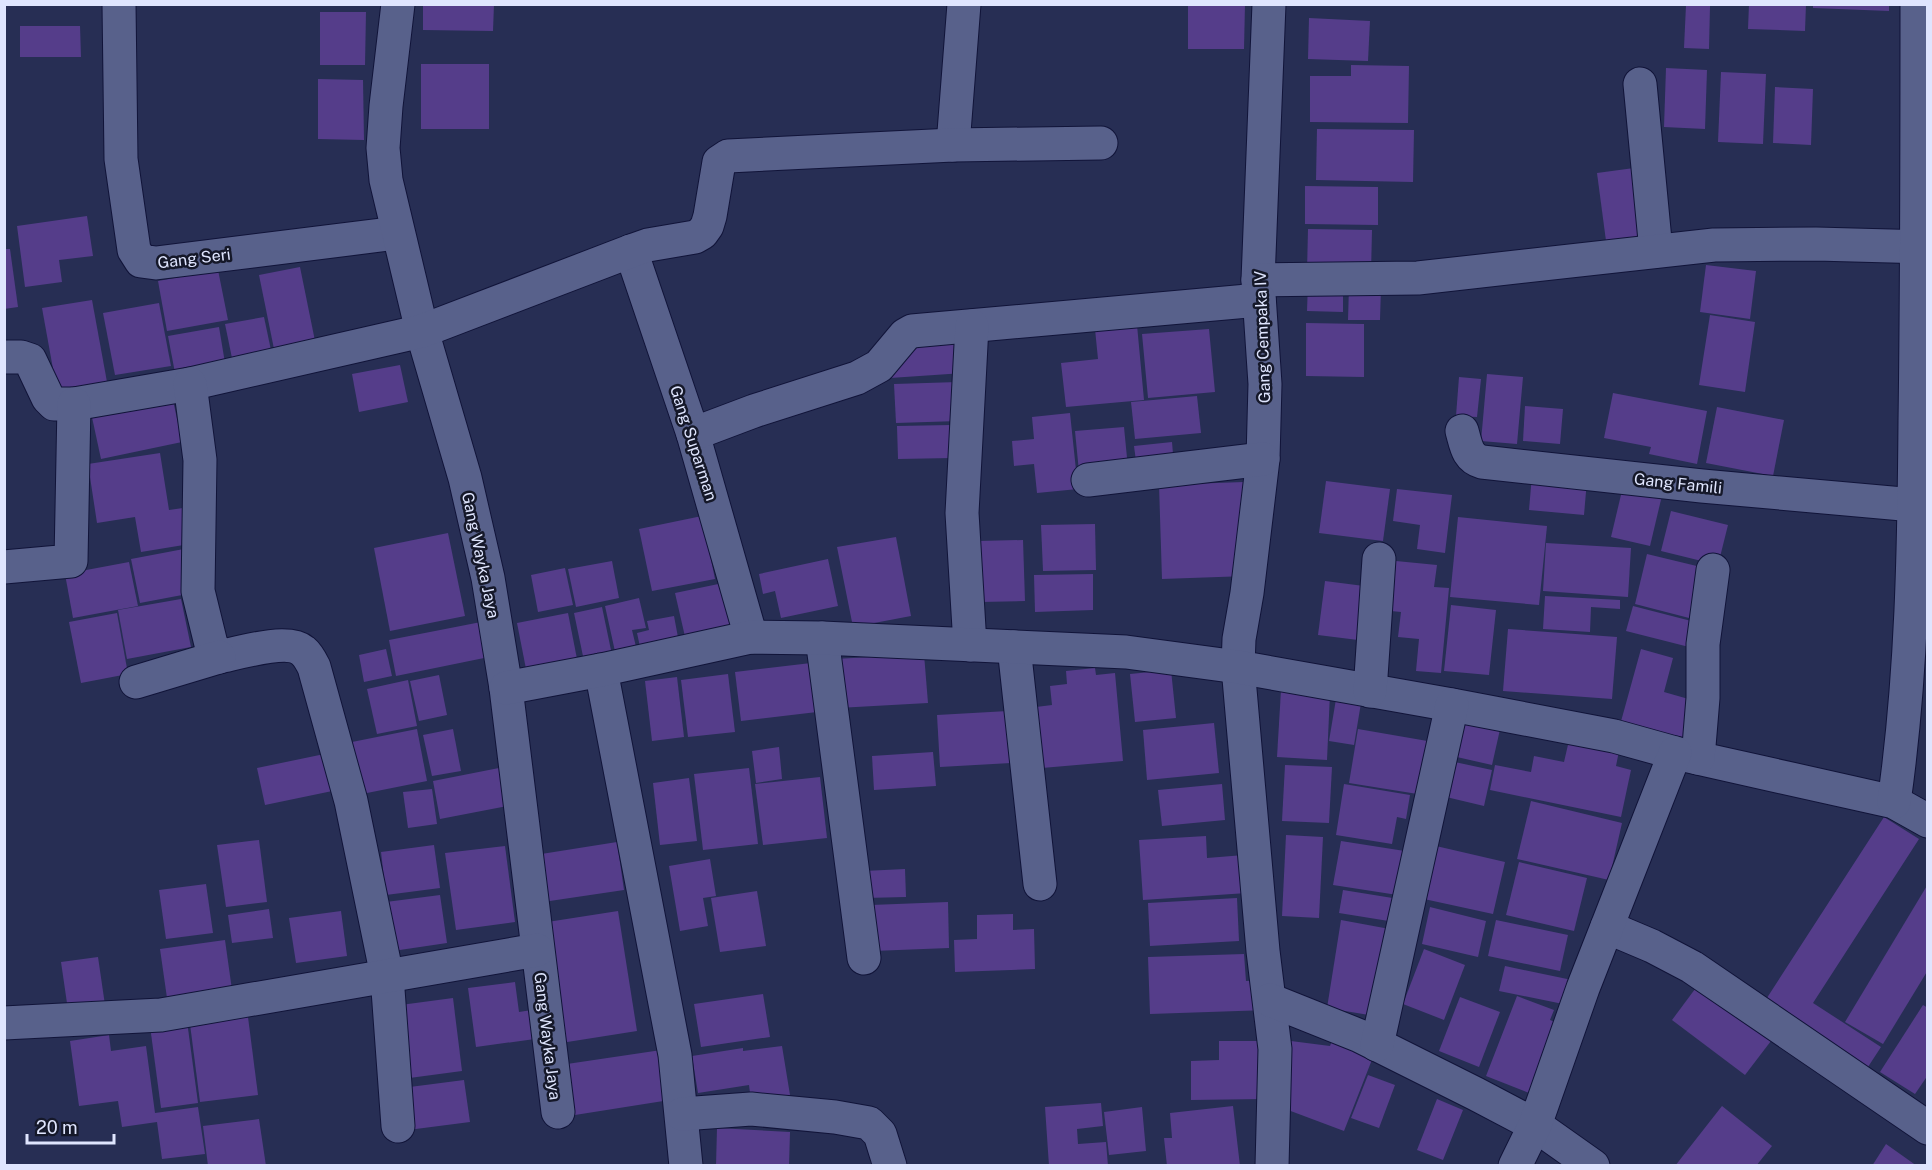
<svg xmlns="http://www.w3.org/2000/svg" width="1932" height="1170" font-family="'Public Sans',sans-serif">
<style>
.building{fill:#553d8a}
.lines{fill:none;stroke-linecap:round;stroke-linejoin:round}
.minor-casing{stroke:#111439;stroke-width:35}
.minor{stroke:#58618b;stroke-width:33}
.labels{text-anchor:middle;stroke-width:5;stroke-linejoin:round;paint-order:stroke}
.street-label{font-size:16px;fill:#dfe5fe;stroke:#151829}
</style>
<rect width="100%" height="100%" fill="#272e54"/>
<g class="building">
<polygon points="423,4 494,4 493,31 423,30"/>
<polygon points="1188,4 1245,4 1244,49 1188,49"/>
<polygon points="1749,4 1806,4 1805,31 1748,29"/>
<polygon points="1813,4 1889,4 1889,11 1813,8"/>
<polygon points="1686,5 1710,6 1709,49 1684,48"/>
<polygon points="320,12 366,12 365,65 320,65"/>
<polygon points="1309,18 1370,21 1368,61 1308,59"/>
<polygon points="20,26 80,26 81,57 20,57"/>
<rect x="421" y="64" width="68" height="65"/>
<polygon points="1351,65 1409,66 1408,123 1310,122 1310,76 1351,76"/>
<polygon points="1666,68 1707,70 1705,129 1664,127"/>
<polygon points="1721,72 1766,74 1763,144 1718,142"/>
<polygon points="318,79 363,80 364,140 318,139"/>
<polygon points="1775,87 1813,89 1811,145 1773,143"/>
<polygon points="1317,129 1414,130 1413,182 1316,180"/>
<polygon points="1634,168 1643,237 1606,241 1597,173"/>
<polygon points="1305,186 1378,187 1378,225 1305,224"/>
<polygon points="87,216 93,256 59,260 62,282 25,287 17,226"/>
<polygon points="1308,229 1372,230 1371,273 1307,272"/>
<polygon points="4,249 10,249 18,307 4,309"/>
<polygon points="1706,265 1756,271 1750,319 1700,312"/>
<polygon points="300,267 315,341 274,349 259,275"/>
<polygon points="218,270 228,320 167,331 158,281"/>
<polygon points="1308,283 1343,283 1343,312 1307,311"/>
<polygon points="1349,286 1381,287 1380,320 1348,320"/>
<polygon points="92,300 107,382 57,391 42,308"/>
<polygon points="159,303 171,366 115,375 103,313"/>
<polygon points="1710,315 1755,322 1745,392 1699,385"/>
<polygon points="264,317 272,355 233,363 225,324"/>
<polygon points="1306,323 1364,324 1364,377 1306,376"/>
<polygon points="1137,325 1144,400 1066,407 1061,363 1098,359 1095,329"/>
<polygon points="219,327 225,363 175,373 168,336"/>
<polygon points="1209,329 1215,392 1148,398 1142,334"/>
<polygon points="962,340 964,373 890,378 909,342"/>
<polygon points="400,365 408,402 359,412 352,374"/>
<polygon points="1487,374 1523,377 1517,444 1481,441"/>
<polygon points="1459,377 1481,379 1477,417 1456,416"/>
<polygon points="958,382 959,421 896,423 894,384"/>
<polygon points="171,391 182,442 101,459 90,408"/>
<polygon points="1613,393 1707,411 1697,464 1649,454 1651,447 1604,438"/>
<polygon points="1197,396 1201,433 1135,439 1131,402"/>
<polygon points="1525,406 1563,409 1560,444 1523,441"/>
<polygon points="1717,407 1784,420 1773,476 1706,463"/>
<polygon points="1070,413 1078,489 1037,493 1034,464 1014,466 1012,441 1034,439 1032,417"/>
<polygon points="951,425 952,458 898,459 897,426"/>
<polygon points="1124,427 1128,468 1079,472 1075,431"/>
<polygon points="1172,442 1174,466 1137,469 1134,446"/>
<polygon points="160,453 169,510 190,507 196,543 141,552 135,517 97,523 88,464"/>
<polygon points="1532,475 1587,480 1584,515 1529,510"/>
<polygon points="1625,478 1664,487 1650,546 1611,537"/>
<polygon points="1326,481 1390,489 1383,541 1319,533"/>
<polygon points="1244,482 1247,576 1162,579 1159,485"/>
<polygon points="1397,489 1452,495 1445,553 1417,549 1420,525 1393,521"/>
<polygon points="1671,511 1728,525 1718,565 1661,551"/>
<polygon points="702,516 715,579 652,591 639,529"/>
<polygon points="1458,517 1547,526 1539,605 1450,597"/>
<polygon points="1095,524 1096,570 1043,571 1041,525"/>
<polygon points="448,533 465,616 390,631 374,548"/>
<polygon points="896,537 911,616 853,627 837,547"/>
<polygon points="1023,540 1025,601 980,602 978,541"/>
<polygon points="1546,543 1631,548 1628,597 1543,591"/>
<polygon points="189,548 198,592 140,603 131,559"/>
<polygon points="1647,554 1705,568 1693,619 1635,604"/>
<polygon points="828,559 838,606 781,618 775,591 763,594 759,574"/>
<polygon points="612,561 619,598 576,607 568,569"/>
<polygon points="1396,561 1437,565 1434,587 1449,588 1441,673 1416,671 1419,639 1398,637 1401,612 1391,611"/>
<polygon points="129,562 138,606 73,618 65,574"/>
<polygon points="565,568 573,605 538,612 531,575"/>
<polygon points="1093,574 1093,610 1035,612 1034,575"/>
<polygon points="1325,581 1364,586 1358,640 1318,635"/>
<polygon points="728,582 739,630 686,641 675,593"/>
<polygon points="1545,596 1620,600 1620,609 1591,607 1590,632 1543,629"/>
<polygon points="639,598 646,628 632,630 637,651 616,656 605,606"/>
<polygon points="181,599 191,647 127,659 118,610"/>
<polygon points="1451,605 1496,610 1489,675 1444,671"/>
<polygon points="1633,606 1699,623 1693,648 1626,631"/>
<polygon points="602,607 612,655 584,661 574,613"/>
<polygon points="117,613 128,674 81,683 69,622"/>
<polygon points="568,613 578,664 527,674 517,623"/>
<polygon points="674,616 680,648 642,656 637,633 649,630 647,621"/>
<polygon points="481,622 489,657 396,676 389,640"/>
<polygon points="1508,629 1617,637 1612,699 1503,691"/>
<polygon points="386,649 392,676 364,682 359,655"/>
<polygon points="1641,649 1673,658 1664,692 1699,702 1688,744 1620,725"/>
<polygon points="924,654 928,703 838,708 835,659"/>
<polygon points="811,663 817,712 741,721 735,672"/>
<polygon points="1095,668 1096,675 1115,673 1123,761 1042,768 1036,707 1052,705 1050,686 1067,684 1066,671"/>
<polygon points="1171,670 1176,718 1135,722 1130,674"/>
<polygon points="728,674 735,732 688,737 681,680"/>
<polygon points="439,675 447,715 419,721 410,681"/>
<polygon points="677,677 684,737 652,741 645,681"/>
<polygon points="408,680 417,726 377,734 367,689"/>
<polygon points="1281,690 1330,693 1327,760 1277,757"/>
<polygon points="1336,699 1361,703 1354,745 1329,741"/>
<polygon points="1008,711 1011,763 940,767 937,715"/>
<polygon points="1457,715 1501,725 1492,765 1448,755"/>
<polygon points="1214,723 1219,773 1147,780 1143,730"/>
<polygon points="417,729 427,781 357,795 347,743"/>
<polygon points="453,729 461,771 432,776 423,735"/>
<polygon points="1358,729 1439,743 1430,796 1349,783"/>
<polygon points="1570,736 1620,746 1616,766 1631,770 1621,817 1490,790 1495,765 1531,772 1534,756 1564,762"/>
<polygon points="779,747 782,779 756,783 752,751"/>
<polygon points="334,752 342,789 265,805 257,768"/>
<polygon points="933,752 936,786 874,790 872,756"/>
<polygon points="1450,761 1492,770 1484,806 1442,796"/>
<polygon points="1285,765 1332,767 1329,823 1282,821"/>
<polygon points="504,767 512,805 440,819 433,781"/>
<polygon points="749,768 758,844 703,850 694,774"/>
<polygon points="820,777 827,838 763,845 755,784"/>
<polygon points="689,778 697,841 660,845 653,783"/>
<polygon points="1222,784 1225,820 1162,826 1158,790"/>
<polygon points="1344,784 1410,795 1406,819 1397,817 1392,844 1336,835"/>
<polygon points="432,789 437,824 408,828 403,792"/>
<polygon points="1531,801 1622,823 1609,880 1517,859"/>
<polygon points="1884,817 1919,839 1813,1003 1881,1047 1866,1070 1763,1004"/>
<polygon points="1286,835 1323,837 1319,918 1282,916"/>
<polygon points="1206,836 1207,858 1244,855 1247,893 1143,900 1139,840"/>
<polygon points="259,840 267,902 226,907 217,845"/>
<polygon points="1341,841 1411,852 1404,896 1333,885"/>
<polygon points="617,842 624,890 543,902 535,855"/>
<polygon points="434,845 440,888 386,895 381,852"/>
<polygon points="505,846 515,922 456,930 445,853"/>
<polygon points="1436,846 1505,862 1493,914 1424,899"/>
<polygon points="710,859 716,896 703,898 708,926 680,931 669,866"/>
<polygon points="1519,862 1587,878 1574,931 1506,915"/>
<polygon points="905,869 906,897 865,898 864,871"/>
<polygon points="206,884 213,933 166,939 159,890"/>
<polygon points="1928,884 1928,970 1883,1044 1845,1022"/>
<polygon points="1343,890 1405,900 1401,923 1339,913"/>
<polygon points="757,891 766,946 720,952 711,898"/>
<polygon points="440,895 447,943 393,951 386,902"/>
<polygon points="1237,898 1239,941 1150,946 1148,903"/>
<polygon points="948,902 949,948 873,951 871,905"/>
<polygon points="1430,907 1486,921 1478,957 1422,944"/>
<polygon points="269,909 273,938 232,943 228,915"/>
<polygon points="341,911 347,956 296,963 289,918"/>
<polygon points="618,911 637,1031 561,1043 541,923"/>
<polygon points="1013,914 1013,930 1034,929 1035,969 955,972 954,940 977,939 977,915"/>
<polygon points="1341,920 1395,930 1381,1017 1327,1008"/>
<polygon points="1496,920 1568,935 1560,971 1488,956"/>
<polygon points="225,940 232,990 167,998 160,949"/>
<polygon points="1424,949 1465,965 1444,1020 1403,1004"/>
<polygon points="1244,954 1246,981 1267,980 1268,1010 1150,1014 1148,957"/>
<polygon points="98,957 105,1005 68,1010 61,962"/>
<polygon points="1505,966 1572,980 1568,1005 1499,991"/>
<polygon points="1701,981 1774,1037 1745,1075 1672,1020"/>
<polygon points="515,982 519,1012 538,1009 542,1038 476,1047 468,988"/>
<polygon points="763,994 770,1037 701,1047 694,1004"/>
<polygon points="1517,996 1554,1010 1550,1020 1564,1026 1537,1096 1486,1076"/>
<polygon points="1460,997 1500,1012 1479,1067 1439,1051"/>
<polygon points="453,998 462,1071 402,1079 393,1006"/>
<polygon points="1923,1005 1928,1008 1928,1075 1915,1094 1880,1072"/>
<polygon points="248,1017 258,1095 200,1102 190,1024"/>
<polygon points="187,1021 198,1103 161,1108 150,1026"/>
<polygon points="109,1035 111,1051 146,1046 155,1113 198,1107 205,1154 162,1159 157,1122 122,1127 118,1101 79,1106 70,1041"/>
<polygon points="1334,1036 1375,1052 1344,1131 1280,1107 1283,1040 1330,1046"/>
<polygon points="1219,1041 1262,1041 1263,1099 1191,1100 1191,1061 1219,1060"/>
<polygon points="782,1046 790,1095 751,1101 749,1085 698,1093 692,1056 743,1048 743,1051"/>
<polygon points="668,1049 676,1099 575,1115 567,1064"/>
<polygon points="1368,1075 1395,1085 1379,1128 1351,1118"/>
<polygon points="464,1080 470,1122 408,1130 402,1088"/>
<polygon points="1437,1099 1463,1110 1443,1160 1417,1150"/>
<polygon points="1101,1103 1103,1126 1077,1129 1078,1144 1106,1142 1108,1166 1049,1166 1045,1107"/>
<polygon points="1233,1106 1240,1166 1167,1166 1164,1138 1172,1138 1170,1113"/>
<polygon points="1722,1106 1772,1146 1756,1166 1675,1166"/>
<polygon points="1142,1107 1146,1151 1109,1155 1104,1112"/>
<polygon points="259,1119 266,1166 208,1166 203,1126"/>
<polygon points="717,1128 790,1132 789,1166 716,1166"/>
<polygon points="1886,1144 1917,1166 1872,1166"/>
</g>
<g class="lines">
<defs>
<g id="minor">
<polyline points="119,4 121,159 134,250 141,261 156,263 397,233"/>
<polyline points="398,4 386,106 383,148 386,180 422,331 465,478 488,578 506,688 558,1112"/>
<polyline points="1269,4 1258,280 1265,384 1263,459 1247,593 1239,639 1238,667 1263,951 1275,1049 1272,1166"/>
<polyline points="1640,84 1656,251"/>
<polyline points="953,145 964,4"/>
<polyline points="631,251 693,434 751,637"/>
<polyline points="1258,280 1418,278 1714,245 1816,244 1928,247"/>
<polyline points="4,357 21,357 30,360 48,398 54,404 74,404 190,384 422,331 631,251 648,245 695,237 702,233 707,226 710,216 719,162 728,156 953,145 1101,143"/>
<path d="M 190,384 L 200,460 L 198,591 L 211,644 L 219,657 C 238,653 288,638 303,651 C 308,655 311,661 314,667 L 351,801 L 387,976 L 398,1126"/>
<path d="M 1462,431 C 1466,445 1467,458 1482,462 L 1702,486 L 1914,505"/>
<polyline points="693,434 754,411 857,378 879,366 905,335 912,331 1259,300"/>
<polyline points="1088,480 1263,459"/>
<polyline points="4,567 71,561 74,404"/>
<polyline points="822,638 864,958"/>
<polyline points="970,645 962,513 972,326"/>
<polyline points="1014,647 1040,884"/>
<polyline points="601,670 675,1055 686,1166"/>
<polyline points="136,682 219,657"/>
<polyline points="506,688 601,670 751,637 822,638 1126,652 1238,667 1452,705 1614,736 1675,753 1894,802 1928,821"/>
<polyline points="1370,691 1379,559"/>
<polyline points="1698,758 1703,698 1703,644 1713,570"/>
<path d="M 1894,802 C 1912,676 1914,549 1915,422 C 1917,283 1917,144 1917,4"/>
<polyline points="1607,927 1652,946 1692,967 1928,1128"/>
<polyline points="1270,1000 1360,1036 1476,1094 1535,1125 1593,1166"/>
<polyline points="4,1023 161,1015 537,950"/>
<polyline points="1377,1045 1452,705"/>
<polyline points="682,1114 751,1109 835,1117 869,1123 880,1134 890,1166"/>
<polyline points="1515,1166 1535,1125 1583,988 1675,753"/>
</g>
</defs>
<use href="#minor" class="minor-casing"/>
<use href="#minor" class="minor"/>
</g>
<g class="labels">
<g class="street-label">
<text transform="translate(194 258) rotate(-7)" y="6">Gang Seri</text>
<text transform="translate(1262 337) rotate(-92)" y="6">Gang Cempaka IV</text>
<text transform="translate(694 443) rotate(72)" y="6">Gang Suparman</text>
<text transform="translate(1678 483) rotate(6)" y="6">Gang Famili</text>
<text transform="translate(481 555) rotate(78)" y="6">Gang Wayka Jaya</text>
<text transform="translate(548 1036) rotate(83)" y="6">Gang Wayka Jaya</text>
</g>
</g>
<rect width="1932" height="1170" fill="none" stroke="#dfe5fe" stroke-width="12"/>
<path d="M27 1134v9h87v-9" fill="none" stroke="#dfe5fe" stroke-width="3"/>
<text x="36" y="1134" font-size="18" fill="#dfe5fe" stroke="#151829" stroke-width="4.5" paint-order="stroke">20 m</text>
</svg>
